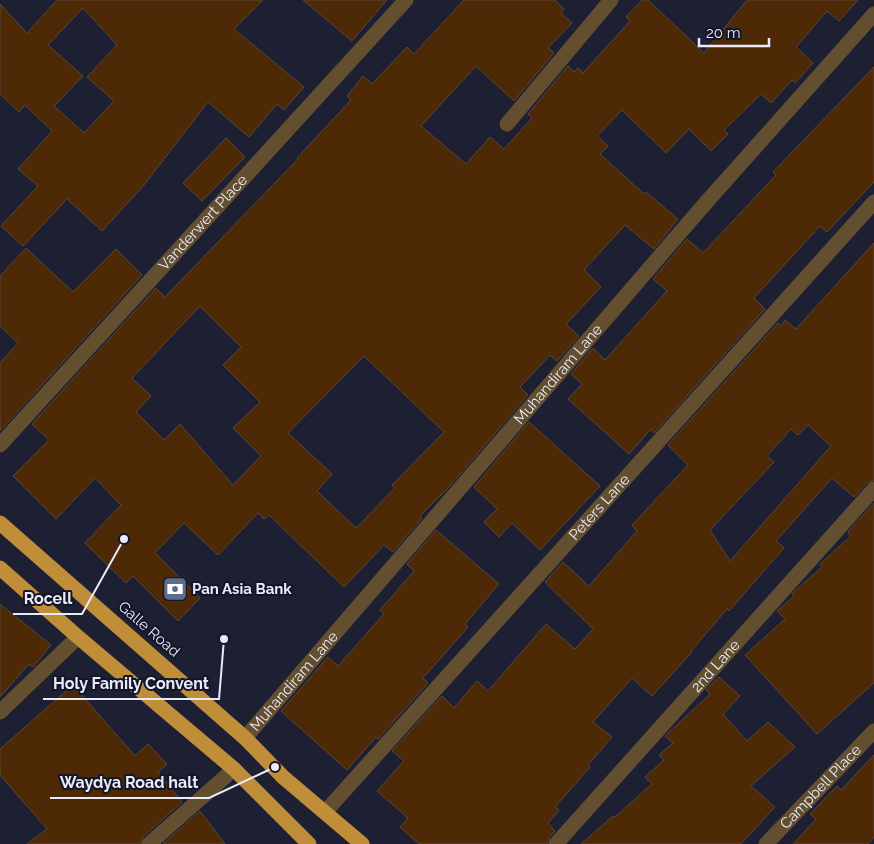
<svg xmlns="http://www.w3.org/2000/svg" width="874" height="844" font-family="Raleway,sans-serif">
<style>
.building{fill:#4d2906;stroke:#5c4737;fill-rule:evenodd}
.lines{fill:none;stroke-linecap:round;stroke-linejoin:round}
.minor{stroke:#634f30;stroke-width:15}
.highway{stroke:#c08d38;stroke-width:15}
.labels{text-anchor:middle;stroke-width:4;stroke-linejoin:round;paint-order:stroke}
.street-label{font-size:15px;fill:#e9ebf9;stroke:#141528}
.poi-label{font-size:15px;font-weight:bold;fill:#e9ebf9;stroke:#141528;text-anchor:start}
.leader{fill:none;stroke:#e9ebf9;stroke-width:2}
.callout-dot{fill:#e9ebf9;stroke:#141528;stroke-width:2}
.callout-label{font-size:16px;text-anchor:middle;font-weight:bold;fill:#e9ebf9;stroke:#141528;stroke-width:4;stroke-linejoin:round;paint-order:stroke}
</style>
<rect width="100%" height="100%" fill="#1d1f33"/>
<g class="building">
<path d="M 57,0 L 263,0 L 234,29 L 304,87 L 284,110 L 277,104 L 249,137 L 208,102 L 144,185 L 102,231 L 67,199 L 23,246 L 1,226 L 38,186 L 18,169 L 52,131 L 25,105 L 19,112 L 0,94 L 0,4 L 27,33 ZM 83,8 L 117,45 L 87,77 L 114,101 L 84,133 L 54,106 L 83,76 L 48,45 Z"/>
<polygon points="303,0 387,0 352,41"/>
<path d="M 464,0 L 555,0 L 564,9 L 561,13 L 572,23 L 548,48 L 554,53 L 514,101 L 476,66 L 421,126 L 466,164 L 490,137 L 504,149 L 532,118 L 528,114 L 568,66 L 574,72 L 578,68 L 583,73 L 630,21 L 626,17 L 642,0 L 648,0 L 704,53 L 747,0 L 858,0 L 839,21 L 827,11 L 796,47 L 813,63 L 795,83 L 792,80 L 771,103 L 761,94 L 724,130 L 728,134 L 711,151 L 689,129 L 666,153 L 622,110 L 597,136 L 608,146 L 600,154 L 644,194 L 646,192 L 678,219 L 654,249 L 625,225 L 584,270 L 601,287 L 566,324 L 579,336 L 557,361 L 550,355 L 520,387 L 528,395 L 448,488 L 420,516 L 422,518 L 393,552 L 384,545 L 344,587 L 269,515 L 264,519 L 258,513 L 218,555 L 184,523 L 155,553 L 200,598 L 178,621 L 133,576 L 126,583 L 85,543 L 121,505 L 95,478 L 56,519 L 13,476 L 49,440 L 32,424 L 156,288 L 165,297 L 298,159 L 297,158 L 351,100 L 347,96 L 363,76 L 372,84 L 407,47 L 414,54 ZM 200,306 L 241,347 L 223,365 L 260,402 L 233,428 L 261,456 L 233,485 L 180,424 L 164,440 L 136,412 L 151,396 L 132,378 ZM 364,356 L 444,432 L 392,485 L 395,488 L 356,528 L 317,491 L 332,474 L 288,433 Z"/>
<polygon points="874,67 874,182 827,232 820,226 754,298 765,309 654,433 651,429 629,454 568,399 582,384 571,374 593,348 605,360 667,291 653,279 687,239 703,253 776,175 773,172"/>
<polygon points="226,138 245,157 202,201 183,183"/>
<path d="M 874,243 L 874,480 L 867,483 L 854,497 L 832,478 L 776,541 L 784,548 L 729,611 L 727,609 L 691,651 L 692,652 L 652,696 L 632,678 L 593,722 L 612,737 L 588,765 L 590,767 L 555,807 L 559,810 L 548,823 L 555,831 L 549,838 L 547,844 L 419,844 L 400,827 L 408,818 L 377,791 L 404,761 L 392,751 L 442,696 L 454,708 L 477,681 L 488,691 L 546,624 L 575,649 L 593,629 L 545,582 L 563,562 L 589,586 L 637,531 L 632,525 L 688,465 L 668,445 L 778,323 L 781,326 L 785,320 L 796,329 ZM 808,425 L 831,446 L 730,561 L 710,530 L 774,462 L 767,456 L 791,429 L 798,435 Z"/>
<polygon points="26,248 73,292 116,249 142,275 0,431 0,363 18,343 0,326 0,276"/>
<polygon points="529,422 600,486 540,550 512,523 499,537 484,522 497,509 474,487"/>
<polygon points="874,503 874,683 817,734 745,655 785,619 777,611 794,596 792,594 795,591 822,567 820,564 851,536 848,532"/>
<polygon points="436,530 499,584 465,624 468,627 423,678 428,683 378,739 376,737 347,770 281,711 328,657 338,666 384,614 380,610 414,571 407,564"/>
<polygon points="0,604 51,645 33,667 29,664 0,697"/>
<polygon points="719,677 740,696 723,714 747,741 768,722 795,747 751,786 775,807 741,844 581,844 613,816 615,817 652,784 645,777 664,760 659,755 673,743 665,736 710,694 706,690"/>
<polygon points="73,685 135,756 148,744 167,764 158,772 182,802 143,837 140,844 27,844 47,829 0,775 0,749"/>
<polygon points="874,755 874,837 868,844 793,844 816,819 810,814 837,786 841,790"/>
<polygon points="200,811 225,844 163,844"/>
</g>
<g class="lines">
<g class="minor">
<polyline points="507,124 611,0"/>
<path id="s1" d="M 0,445 L 406,0"/>
<polyline points="0,712 78,637"/>
<path id="s2" d="M 245,738 L 703,206 L 874,14"/>
<path id="s3" d="M 325,812 L 874,202"/>
<polyline points="149,844 234,769"/>
<path id="s4" d="M 556,844 L 874,489"/>
<path id="s5" d="M 766,844 L 874,731"/>
</g>
<g class="highway">
<polyline points="0,523 245,738 283,777 362,844"/>
<polyline points="0,568 78,637 234,769 309,844"/>
</g>
</g>
<defs>
<symbol id="bank-square" viewBox="-11 -11 22 22"><rect x="-9" y="-9" width="18" height="18" rx="4" fill="#5c6f8a" stroke="#141528"/><path d="M-6-4H6V4H-6ZM0-2.3a2.3 2.3 0 1 0 0 4.6a2.3 2.3 0 1 0 0-4.6Z" fill="#fff"/></symbol>
</defs>
<g fill-rule="evenodd">
<use href="#bank-square" x="161" y="575" width="28" height="28"/>
</g>
<g class="labels">
<g class="street-label">
<text dy="5" stroke="none"><textPath href="#s1" startOffset="301">Vanderwert Place</textPath></text>
<text dy="5" stroke="none"><textPath href="#s2" startOffset="480">Muhandiram Lane</textPath></text>
<text dy="5" stroke="none"><textPath href="#s3" startOffset="410">Peters Lane</textPath></text>
<text transform="translate(149 629) rotate(41)" y="5">Galle Road</text>
<text dy="5" stroke="none"><textPath href="#s4" startOffset="239">2nd Lane</textPath></text>
<text dy="5" stroke="none"><textPath href="#s2" startOffset="75">Muhandiram Lane</textPath></text>
<text dy="5" stroke="none"><textPath href="#s5" startOffset="79">Campbell Place</textPath></text>
</g>
<g class="poi-label">
<text x="192" y="594">Pan Asia Bank</text>
</g>
</g>
<path class="leader" d="M124 539L82 614H13M224 639L219 699H43M275 767L209 798H50"/>
<g class="callout-dot">
<circle cx="124" cy="539" r="5"/>
<circle cx="224" cy="639" r="5"/>
<circle cx="275" cy="767" r="5"/>
</g>
<g class="callout-label">
<text x="48" y="604">Rocell</text>
<text x="131" y="689">Holy Family Convent</text>
<text x="129" y="788">Waydya Road halt</text>
</g>
<path d="M699 38v8h70v-8" fill="none" stroke="#e9ebf9" stroke-width="2.5"/>
<text x="706" y="38" font-size="15" fill="#e9ebf9" stroke="#141528" stroke-width="4" paint-order="stroke">20 m</text>
</svg>
